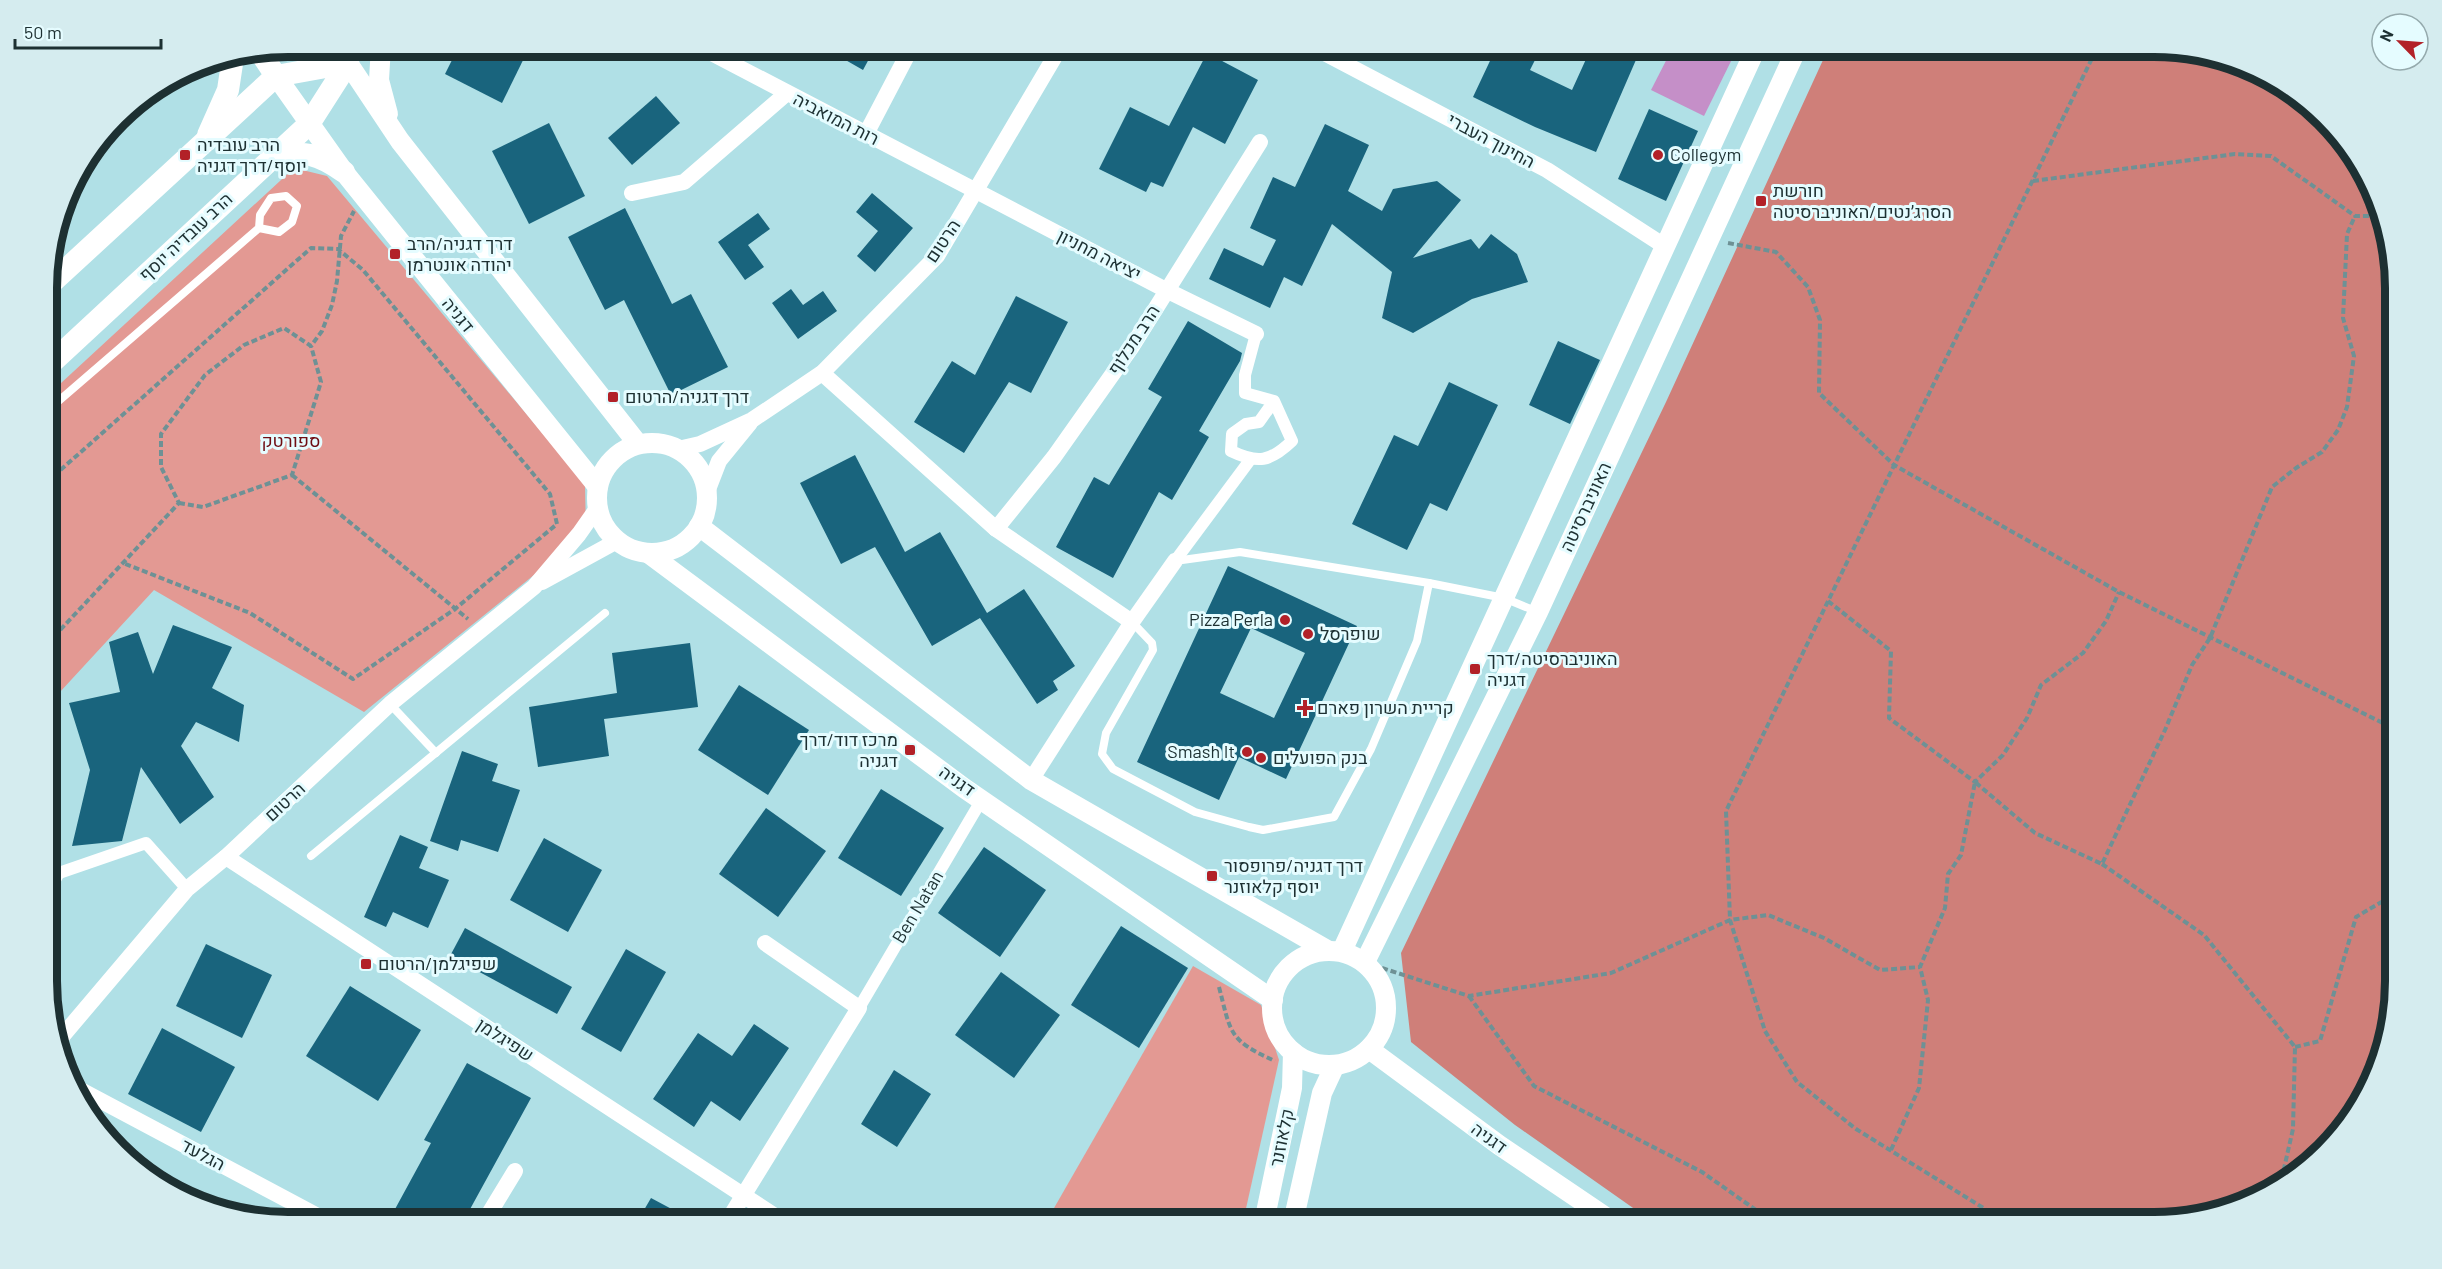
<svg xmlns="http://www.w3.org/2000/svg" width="2442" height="1269" font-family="Barlow,Heebo,sans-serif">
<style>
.green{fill:#e39993}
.forest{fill:#cf7f79}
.water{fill:#c58fc8}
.building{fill:#19647d;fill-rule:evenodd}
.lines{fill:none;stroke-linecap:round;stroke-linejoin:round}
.path{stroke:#6e9195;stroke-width:4;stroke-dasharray:6 3;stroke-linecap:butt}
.service{stroke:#fff;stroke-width:8}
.pedestrian{stroke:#fff;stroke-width:12}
.minor{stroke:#fff;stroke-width:16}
.tertiary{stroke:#fff;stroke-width:20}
.secondary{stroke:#fff;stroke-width:22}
.poi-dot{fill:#b22128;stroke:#e5fcff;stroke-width:2}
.labels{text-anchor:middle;stroke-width:6;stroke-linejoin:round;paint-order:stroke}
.street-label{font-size:18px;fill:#1d3032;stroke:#e5fcff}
.poi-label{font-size:18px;fill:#1d3032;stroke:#e5fcff;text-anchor:start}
.park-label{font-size:18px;fill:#6f0e14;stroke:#e5fcff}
.rim{fill:none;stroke:#1d3032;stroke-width:8}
</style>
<rect width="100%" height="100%" fill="#b0e0e6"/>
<g class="green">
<polygon points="294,168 327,176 585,484 586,533 364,712 154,590 48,705 47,396"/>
<polygon points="1193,966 1261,1005 1279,1060 1243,1222 1046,1222"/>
</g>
<polygon class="forest" points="1829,47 2154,47 2261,72 2313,107 2355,154 2393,257 2395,981 2370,1088 2335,1140 2288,1182 2231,1210 2169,1222 1653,1222 1515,1125 1411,1042 1401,953 1666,402"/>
<polygon class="water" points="1731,46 1737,49 1704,116 1651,90 1673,47"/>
<g class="building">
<polygon points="459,46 530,46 502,103 445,74"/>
<polygon points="821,46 876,46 863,70"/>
<polygon points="1497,46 1542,46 1530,70 1572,90 1592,46 1642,46 1596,152 1535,127 1473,97"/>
<polygon points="1207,53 1258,80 1225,144 1193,127 1163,187 1151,182 1146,192 1099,169 1130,107 1169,126"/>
<polygon points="656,96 680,123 632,165 608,138"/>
<polygon points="1649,109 1698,131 1666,201 1618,179"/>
<polygon points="549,123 585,196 529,224 492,151"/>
<polygon points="1325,124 1369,145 1348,191 1382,211 1393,189 1437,181 1461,200 1413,258 1471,239 1479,249 1491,234 1517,254 1528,282 1472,299 1413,333 1382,318 1392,272 1332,224 1302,286 1284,277 1270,308 1209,279 1224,248 1263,266 1276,240 1250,228 1273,177 1295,187"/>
<polygon points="872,193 913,228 875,272 857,256 878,231 856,212"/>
<polygon points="625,208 672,304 691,294 728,367 671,395 624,300 605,310 568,237"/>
<polygon points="758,213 770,229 748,245 764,267 745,280 718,242"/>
<polygon points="791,289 803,305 823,291 837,311 798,339 772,303"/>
<polygon points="1016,296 1068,322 1031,393 1009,382 964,453 914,422 952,361 975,375"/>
<polygon points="1188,321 1242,353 1240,361 1199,431 1209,437 1172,500 1159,492 1113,578 1056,547 1094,477 1109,485 1162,397 1148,389"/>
<polygon points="1558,341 1600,360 1570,424 1529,405"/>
<polygon points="1449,382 1498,405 1447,511 1430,503 1407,550 1352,524 1394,435 1418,446"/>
<polygon points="855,455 905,552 940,532 987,613 1024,589 1075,666 1053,681 1058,690 1037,704 980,618 932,646 875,547 841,564 800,483"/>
<path d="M 1228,566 L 1357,626 L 1286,779 L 1239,757 L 1219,800 L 1137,762 ZM 1251,628 L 1305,653 L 1274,718 L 1220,693 Z"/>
<polygon points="173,625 232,647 212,688 244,705 239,742 196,722 181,746 214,797 180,824 141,767 122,841 72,846 90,770 69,703 120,692 109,642 138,632 153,674"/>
<polygon points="690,643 698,707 604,719 609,756 538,767 529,707 617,693 612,653"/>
<polygon points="739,685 809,730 768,795 698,750"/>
<polygon points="462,751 498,764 492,781 520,790 498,852 461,840 458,851 430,841"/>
<polygon points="881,789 944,828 901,896 838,858"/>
<polygon points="766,808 826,851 778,917 719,874"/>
<polygon points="400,835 428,847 419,868 449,880 428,928 393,912 386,927 364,917"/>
<polygon points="544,838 602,870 568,932 510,900"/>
<polygon points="984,847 1046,890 1000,957 938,913"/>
<polygon points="1121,926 1188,968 1139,1048 1071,1005"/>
<polygon points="465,928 572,987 557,1014 450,956"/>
<polygon points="206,944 272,975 242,1038 176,1006"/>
<polygon points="626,949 666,972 621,1052 581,1029"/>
<polygon points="1001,972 1060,1015 1014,1078 955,1035"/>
<polygon points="350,986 421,1030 378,1101 306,1056"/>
<polygon points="754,1024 789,1048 740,1121 711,1101 694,1127 653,1099 698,1033 732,1056"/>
<polygon points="162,1028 235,1067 201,1132 128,1094"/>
<polygon points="467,1063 531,1098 463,1222 388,1222 431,1143 424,1140"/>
<polygon points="894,1070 931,1094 897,1147 861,1124"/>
<polygon points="651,1198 696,1222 637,1222"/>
</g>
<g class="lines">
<g class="path">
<polyline points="2033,181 2235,154 2271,156 2355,216 2378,216"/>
<polyline points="1728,243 1776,252 1808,287 1820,320 1819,393 1894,465 2119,592 2395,729"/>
<polyline points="292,475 468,619"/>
<polyline points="47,482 311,248 338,249 363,270 550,494 557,524 455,609 353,679 250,613 123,563"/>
<polyline points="179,503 203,507 292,475 321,382 311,346"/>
<polyline points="1828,601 1891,651 1889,718 1975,782 2003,755 2027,718 2041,685 2083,653 2106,621 2119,592"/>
<polyline points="48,643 179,503 161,467 161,434 205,375 244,345 284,328 311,346 322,331 332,305 337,281 341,236 354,211"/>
<polyline points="2102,864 2204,935 2295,1047 2293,1129 2280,1186"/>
<polyline points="1382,968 1469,996 1611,973 1730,920 1768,915 1824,938 1880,970 1920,967"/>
<path d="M 1219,987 C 1231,1033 1228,1040 1275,1061"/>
<polyline points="1469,996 1534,1086 1702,1172 1773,1222"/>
<polyline points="2295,1047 2320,1041 2356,917 2395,894"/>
<polyline points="1891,1150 1919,1088 1928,1000 1920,967 1945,908 1948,874 1961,855 1975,782 2035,833 2102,864 2165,730 2192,665 2210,638 2272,487 2296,468 2322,452 2338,430 2347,407 2354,356 2343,318 2347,234 2355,216"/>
<polyline points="2006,1222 1856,1129 1797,1082 1765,1031 1730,920 1726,811 2098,46"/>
</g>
<g class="service">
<polyline points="47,411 259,228 260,215 271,198 286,196 297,206 292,222 279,232 259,228"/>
<polyline points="1175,561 1240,552 1429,583 1504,598 1538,612"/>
<polyline points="1132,622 1152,643 1153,650 1106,733 1102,754 1113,769 1195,812 1249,827 1263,830 1334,817 1371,749 1417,641 1429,583"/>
<polyline points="390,704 436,753"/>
<polyline points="311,856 605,613"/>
</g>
<g class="pedestrian">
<path d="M 1256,334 L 1245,375 L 1245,393 L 1274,401 L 1292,441 C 1270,462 1258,464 1231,451 L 1232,434 L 1246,424 L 1259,422 L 1274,401"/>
<polyline points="1175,561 1250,460"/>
<polyline points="48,892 59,873 146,843 187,889"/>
<polyline points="859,1008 978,806"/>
</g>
<g class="minor">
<polyline points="698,46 1166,290 1256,334"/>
<polyline points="1311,46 1547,170 1666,247"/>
<polyline points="348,63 361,46"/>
<polyline points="866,134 912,46"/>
<polyline points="632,193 684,182 787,93"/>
<polyline points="822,373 996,529 1132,622"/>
<polyline points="678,449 700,444 752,420 822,373 937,256 1061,46"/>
<polyline points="707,492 719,461 750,423"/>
<polyline points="996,529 1054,457 1131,348 1260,142"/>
<polyline points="542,582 617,541"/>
<polyline points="1031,780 1132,622 1175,561"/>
<polyline points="226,857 784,1222"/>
<polyline points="59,1040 187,889 226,857 390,704 534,587 579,534 598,507"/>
<polyline points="77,1088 329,1222"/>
<polyline points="484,1222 515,1171"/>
<polyline points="727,1222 859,1008 765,943"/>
</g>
<g class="tertiary">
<polyline points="381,46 379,80 388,114"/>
<polyline points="348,63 400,141 638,444"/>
<polyline points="276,76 344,172 598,487"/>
<circle cx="652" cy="498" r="55"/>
<polyline points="699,526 1031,780 1327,950"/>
<polyline points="648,553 964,788 1273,1000"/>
<polyline points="1342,951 1757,46"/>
<circle cx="1329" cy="1008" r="57"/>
<polyline points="1365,962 1538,612 1798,46"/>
<polyline points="1369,1049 1499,1145 1613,1222"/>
<polyline points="1264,1222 1292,1088 1293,1052"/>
<polyline points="1293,1222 1322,1093 1335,1065"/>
</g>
<g class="secondary">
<polyline points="260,52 276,76"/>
<polyline points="208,135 228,90 233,57"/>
<path d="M 273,159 C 302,148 320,155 344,172"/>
<polyline points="47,287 276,76 348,63"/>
<polyline points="47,367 309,124 348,63"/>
</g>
</g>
<g class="poi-dot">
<rect x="179" y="149" width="12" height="12" rx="3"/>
<circle cx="1658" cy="155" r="6"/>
<rect x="1755" y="195" width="12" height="12" rx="3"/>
<rect x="389" y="248" width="12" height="12" rx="3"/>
<rect x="607" y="391" width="12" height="12" rx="3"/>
<circle cx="1285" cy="620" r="6"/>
<circle cx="1308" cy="634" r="6"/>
<rect x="1469" y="663" width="12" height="12" rx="3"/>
<path d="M1302 699h6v6h6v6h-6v6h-6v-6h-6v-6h6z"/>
<rect x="904" y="744" width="12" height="12" rx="3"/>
<circle cx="1247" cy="752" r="6"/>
<circle cx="1261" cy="758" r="6"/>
<rect x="1206" y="870" width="12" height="12" rx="3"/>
<rect x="360" y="958" width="12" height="12" rx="3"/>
</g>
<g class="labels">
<g class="street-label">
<text transform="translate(836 119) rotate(27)" y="6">רות המואביה</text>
<text transform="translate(1491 141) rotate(28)" y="6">החינוך העברי</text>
<text transform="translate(186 237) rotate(-43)" y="6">הרב עובדיה יוסף</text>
<text transform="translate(943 241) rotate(-56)" y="6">הרטום</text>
<text transform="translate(1099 255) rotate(27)" y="6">יציאה מחניון</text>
<text transform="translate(458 315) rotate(51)" y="6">דגניה</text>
<text transform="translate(1134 340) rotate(-57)" y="6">הרב מכלוף</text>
<text transform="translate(1586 507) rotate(-65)" y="6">האוניברסיטה</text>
<text transform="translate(957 781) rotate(35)" y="6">דגניה</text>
<text transform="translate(285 802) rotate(-43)" y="6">הרטום</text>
<text transform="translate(918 907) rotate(-59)" y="6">Ben Natan</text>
<text transform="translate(505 1040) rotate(33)" y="6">שפיגלמן</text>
<text transform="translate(1282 1138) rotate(-78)" y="6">קלאוזנר</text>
<text transform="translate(1489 1138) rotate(36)" y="6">דגניה</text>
<text transform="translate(203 1155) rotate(28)" y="6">הגלעד</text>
</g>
<g class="poi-label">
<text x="197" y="151">הרב עובדיה<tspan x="197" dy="21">יוסף/דרך דגניה</tspan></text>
<text x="1670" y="161">Collegym</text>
<text x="1773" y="197">חורשת<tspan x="1773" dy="21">הסרג׳נטים/האוניברסיטה</tspan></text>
<text x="407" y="250">דרך דגניה/הרב<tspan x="407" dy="21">יהודה אונטרמן</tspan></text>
<text x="625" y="403">דרך דגניה/הרטום</text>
<text x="1273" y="626" text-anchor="end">Pizza Perla</text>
<text x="1320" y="640">שופרסל</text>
<text x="1487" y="665">האוניברסיטה/דרך<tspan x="1487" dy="21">דגניה</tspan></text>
<text x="1317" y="714">קריית השרון פארם</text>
<text x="898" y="746" text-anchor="end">מרכז דוד/דרך<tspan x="898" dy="21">דגניה</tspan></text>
<text x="1235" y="758" text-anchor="end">Smash It</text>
<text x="1273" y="764">בנק הפועלים</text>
<text x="1224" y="872">דרך דגניה/פרופסור<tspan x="1224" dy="21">יוסף קלאוזנר</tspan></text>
<text x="378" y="970">שפיגלמן/הרטום</text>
</g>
<g class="park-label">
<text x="291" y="447">ספורטק</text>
</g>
</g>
<path d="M0 0H2442V1269H0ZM288 57H2154A231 231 0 0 1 2385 288V981A231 231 0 0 1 2154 1212H288A231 231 0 0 1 57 981V288A231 231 0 0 1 288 57Z" fill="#d5ecef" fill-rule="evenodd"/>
<path class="rim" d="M288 57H2154A231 231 0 0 1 2385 288V981A231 231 0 0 1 2154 1212H288A231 231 0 0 1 57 981V288A231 231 0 0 1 288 57Z"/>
<g transform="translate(2400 42) rotate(295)"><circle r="28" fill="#e5fcff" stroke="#95aaad" stroke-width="1.5"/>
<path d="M0-4.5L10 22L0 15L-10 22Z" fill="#b22128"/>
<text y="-9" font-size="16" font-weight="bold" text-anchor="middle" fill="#1d3032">N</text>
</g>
<path d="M15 39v9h146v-9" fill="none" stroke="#1d3032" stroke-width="3"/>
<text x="24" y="39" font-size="18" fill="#1d3032" stroke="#e5fcff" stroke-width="4.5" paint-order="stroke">50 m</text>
</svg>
